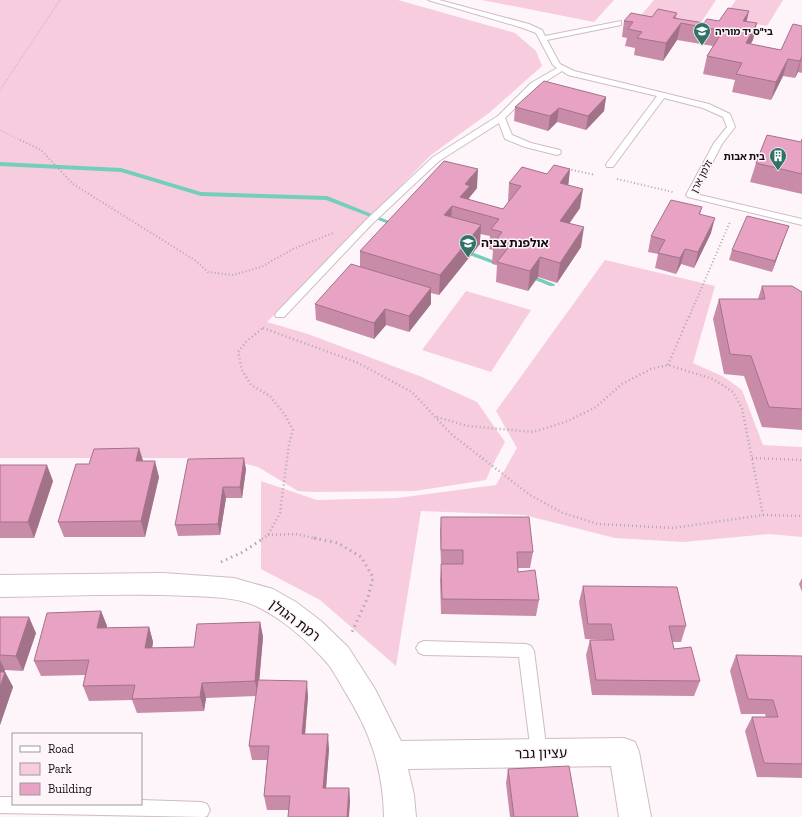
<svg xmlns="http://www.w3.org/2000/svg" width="802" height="817" font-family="'Zilla Slab','Noto Sans Hebrew',serif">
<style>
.green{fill:#f7ccdf}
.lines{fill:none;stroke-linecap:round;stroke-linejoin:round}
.stream{fill:#74cebb;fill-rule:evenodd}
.service-casing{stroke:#cfbcc4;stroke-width:2}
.minor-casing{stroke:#cfbcc4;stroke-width:2}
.path-far3{stroke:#afa8ac;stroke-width:1.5;stroke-dasharray:0.5 2;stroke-linecap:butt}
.path-far2{stroke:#afa8ac;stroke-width:2;stroke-dasharray:1 2.5;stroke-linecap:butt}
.path-far1{stroke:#afa8ac;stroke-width:2.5;stroke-dasharray:1 3;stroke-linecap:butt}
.path{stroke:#afa8ac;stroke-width:3;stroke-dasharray:1.5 4;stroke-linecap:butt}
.service{fill:#fff;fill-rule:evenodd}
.minor{fill:#fff;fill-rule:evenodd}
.wall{fill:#c88ca9}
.shaded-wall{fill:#a27289}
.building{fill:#e8a3c4;stroke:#a27289}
.labels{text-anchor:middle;stroke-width:3;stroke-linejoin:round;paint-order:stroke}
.far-poi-label{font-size:10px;font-weight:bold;fill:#120c0f;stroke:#fdf5f9;text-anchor:start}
.far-street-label{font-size:10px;fill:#120c0f;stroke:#fdf5f9}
.poi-label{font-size:12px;font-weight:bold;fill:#120c0f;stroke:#fdf5f9;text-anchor:start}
.near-street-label{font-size:14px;fill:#120c0f;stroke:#fdf5f9}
</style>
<rect width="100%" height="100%" fill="#fdf5f9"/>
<g class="green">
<polygon points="0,0 398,0 515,33 536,51 542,66 489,113 431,155 267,322 308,334 422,377 477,402 505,442 491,468 486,480 415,491 313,492 298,491 258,467 221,458 0,458"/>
<polygon points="482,0 614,0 594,22"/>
<polygon points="654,0 716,0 696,30 638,19"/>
<polygon points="736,0 783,0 767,26 723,18"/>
<polygon points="605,260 715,286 693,363 724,377 742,390 763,445 802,447 802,537 769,534 683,542 615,538 524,515 421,511 396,666 320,600 261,569 261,481 317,500 397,498 496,485 517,448 496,411"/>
<polygon points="466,291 531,310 491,372 422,350"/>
</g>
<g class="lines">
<g class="stream">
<polygon points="0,162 121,168 201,192 327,196 399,225 396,227 394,226 326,200 201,196 121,172 0,166"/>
<polygon points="461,248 503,264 504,265 503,266 499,266 459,251 458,250"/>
<polygon points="527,273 554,284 555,285 554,286 550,286 525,276 524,275 525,274"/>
</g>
<defs>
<g id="service">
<polygon points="428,0 439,0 529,24 542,30 545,36 621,21 621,25 547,40 560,64 574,71 709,104 730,114 735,127 722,144 696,194 802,219 802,225 688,197 686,195 714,143 727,127 723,117 703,108 664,98 613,167 607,167 606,165 607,163 657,96 568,75 562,71 537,87 505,118 512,135 531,143 560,150 561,152 560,154 557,155 525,147 505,139 499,123 439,161 371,225 284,317 276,317 275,315 276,313 365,221 433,157 498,116 531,83 557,68 553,65 536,33 523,28"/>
<polygon points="424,641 526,644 531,646 534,651 547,753 545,758 539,761 533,758 531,753 519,657 424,655 419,653 416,648 419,643"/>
<polygon points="0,797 13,797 13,804 141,804 141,800 201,802 207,804 210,810 207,816 204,817 0,813"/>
</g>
<path id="minor" d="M 163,573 L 234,578 L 273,589 L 296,602 L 321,621 L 348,647 L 375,689 L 401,741 L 624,738 L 635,742 L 639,752 L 651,817 L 619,817 L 611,766 L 408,769 L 414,795 L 416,817 L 384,817 C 383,768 370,731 344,690 C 339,681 334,672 328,664 C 309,642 284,620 258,607 C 238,597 212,597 190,596 C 127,593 63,596 0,597 L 0,575 Z"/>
</defs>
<use href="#service" class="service-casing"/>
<use href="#minor" class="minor-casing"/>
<g class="path-far3">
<polyline points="0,90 60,0"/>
<polyline points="0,130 22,141"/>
</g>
<g class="path-far2">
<polyline points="20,140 41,150 73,184 196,261 208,272 233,275 261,267 293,249 333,233"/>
<polyline points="568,169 595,175"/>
<polyline points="617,179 673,192"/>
<polyline points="689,317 730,222"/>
</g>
<g class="path-far1">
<polyline points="263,328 356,362 412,392 451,434 530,495 563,513 598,524 673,528 763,515 802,516"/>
<polyline points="668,365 689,316"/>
<polyline points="437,417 468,426 533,432 568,421 596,407 622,384 651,369 668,365 713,379 733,392 742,408 763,515"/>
<polyline points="752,458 802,460"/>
<polyline points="268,535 296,534 318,539"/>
<polyline points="262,539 268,535 280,513 289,444 293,430 285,415 270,396 251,385 242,370 238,352 247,341 264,327"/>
</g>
<g class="path">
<polyline points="314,538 338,543 361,557 373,577 368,597 352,632"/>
<polyline points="221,562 241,553 264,538"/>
</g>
<use href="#service" class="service"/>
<use href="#minor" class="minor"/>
</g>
<g class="wall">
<polygon points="677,13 676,18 704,23 719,21 746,21 753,40 750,44 781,50 802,26 802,73 798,72 795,78 783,76 771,100 732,92 735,80 703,74 707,56 713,46 677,40 663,61 634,55 635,48 625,46 627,38 622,37 624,21"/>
<polygon points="606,97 604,111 586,130 557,122 548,131 514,121 515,107"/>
<polygon points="802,139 802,194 750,182 756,163 801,142"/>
<polygon points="570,169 568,185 580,208 569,223 581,247 557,283 538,277 528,291 496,282 497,265 492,264 493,250 489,249 490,236 480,234 480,244 439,295 431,293 431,304 409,332 386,325 374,339 316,320 315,304 360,267 360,251 477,188 469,198 469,200 503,209 508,202 508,201 509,183"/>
<polygon points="702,207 700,214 711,233 694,268 681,264 676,274 655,268 658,254 648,252 651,236"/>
<polygon points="789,226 785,236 772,272 729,260 732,250"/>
<polygon points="762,286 802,292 802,430 762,427 744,376 724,374 713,319 719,299 758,299"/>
<polygon points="139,448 143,461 159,477 145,537 64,537 58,522 89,464"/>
<polygon points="0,465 53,481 34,538 0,538"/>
<polygon points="246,469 242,498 226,498 220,535 178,536 175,525"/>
<polygon points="441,517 533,552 530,568 518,568 518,572 539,600 536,616 441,614 440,580 441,566 440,532"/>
<polygon points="802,578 802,592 799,584"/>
<polygon points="583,586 686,626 681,642 672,642 674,649 700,681 694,696 592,695 586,655 590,640 607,640 585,639 579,602"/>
<polygon points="101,611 107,626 107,628 149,627 153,642 152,648 194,647 260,622 263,637 259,680 308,696 305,734 329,749 326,788 349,788 350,802 288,810 267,810 264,796 267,760 252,760 249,746 256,696 206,698 204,711 137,713 132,700 89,701 83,686 85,675 41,676 34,661"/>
<polygon points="0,617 36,633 23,671 5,670 4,672 5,672 13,687 0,725"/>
<polygon points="736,655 802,656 802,778 757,777 745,731 752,717 766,717 765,714 741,714 730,671"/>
<polygon points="508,769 578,817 510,817 506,783"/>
</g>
<g class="shaded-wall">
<polygon points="749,11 745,28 743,21"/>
<polygon points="681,23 677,40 663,61 666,43"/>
<polygon points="757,23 753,40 741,60 746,43"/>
<polygon points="802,56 798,72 795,78 800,61"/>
<polygon points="788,59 783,76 771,100 776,82"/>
<polygon points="606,97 604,111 586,130 588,116"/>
<polygon points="559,108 557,122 548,131 550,116"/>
<polygon points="478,169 477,188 469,198 469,205 460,197 465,184"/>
<polygon points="570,169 568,188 560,183"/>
<polygon points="583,189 580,208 558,240 560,221"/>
<polygon points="452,206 451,225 444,215"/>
<polygon points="715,218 711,233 694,268 698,252"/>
<polygon points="481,225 480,244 439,295 440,275"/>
<polygon points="789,226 785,236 772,272 775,261"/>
<polygon points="584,227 581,247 557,283 560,263"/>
<polygon points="685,249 681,264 676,274 680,258"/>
<polygon points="540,257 538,277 528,291 530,271"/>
<polygon points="431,288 431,304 409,332 409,316"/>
<polygon points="385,309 386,325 374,339 374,323"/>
<polygon points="139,448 144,464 136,461"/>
<polygon points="244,458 246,469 242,498 240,487"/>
<polygon points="155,461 159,477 145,537 141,521"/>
<polygon points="47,465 53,481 34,538 28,522"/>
<polygon points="223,487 226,498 220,535 218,524"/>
<polygon points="101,611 107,626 103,643 97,628"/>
<polygon points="29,617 36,633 23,671 16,656"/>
<polygon points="260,622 263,637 258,696 255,681"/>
<polygon points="149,627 153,642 150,663 145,648"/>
<polygon points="0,660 5,670 0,684"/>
<polygon points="5,672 13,687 0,725 0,687"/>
<polygon points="307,681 308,696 304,748 302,734"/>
<polygon points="202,683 206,698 204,711 200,697"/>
<polygon points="328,734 329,749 325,802 323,788"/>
<polygon points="349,788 350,802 349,817 347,817"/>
</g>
<g class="building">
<polygon points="728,8 749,11 743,21 757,23 746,43 781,50 793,24 802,26 802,56 800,61 788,59 776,82 736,74 742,63 707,56 723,31 681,23 666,43 637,38 642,32 628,29 633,22 624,21 631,13 652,17 658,9 677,13 673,18 704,23 707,19 719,21"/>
<polygon points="544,81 606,97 588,116 559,108 550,116 515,107"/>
<polygon points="767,135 801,142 802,139 802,174 756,163"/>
<polygon points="444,161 478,169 465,184 470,186 460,197 503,209 521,186 509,183 522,167 547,174 554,165 570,169 560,183 583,189 560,221 584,227 560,263 540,257 530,271 497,262 508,248 493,244 502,232 491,229 499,219 452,206 444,215 481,225 440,275 360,251"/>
<polygon points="671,200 702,207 699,214 715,218 698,252 685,249 680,258 658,253 665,240 651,236"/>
<polygon points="747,216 789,226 775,261 732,250"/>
<polygon points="351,264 431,288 409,316 385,309 374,323 315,304"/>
<polygon points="762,286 792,286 802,292 802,409 769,407 751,356 730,354 719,299 765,299"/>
<polygon points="139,448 136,461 155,461 141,521 58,522 76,464 89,464 94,449"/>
<polygon points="244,458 240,487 223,487 218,524 175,525 188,459"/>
<polygon points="0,465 47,465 28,522 0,522"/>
<polygon points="441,517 529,517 533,552 517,552 518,572 535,570 539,600 442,599 441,564 463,564 463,550 441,550"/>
<polygon points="583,586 677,587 686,626 669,626 674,649 691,647 700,681 596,680 590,640 614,640 611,624 588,624"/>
<polygon points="101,611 97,628 149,627 145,648 194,647 197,624 260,622 255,681 202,683 200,697 132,699 135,685 83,686 89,660 34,661 47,613"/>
<polygon points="0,617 29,617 16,656 0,655"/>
<polygon points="736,655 802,656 802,764 764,763 752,717 778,717 773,700 748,699"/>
<polygon points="0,672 5,672 0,687"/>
<polygon points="258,680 307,681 302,734 328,734 323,788 349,788 347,817 288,817 290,796 264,796 269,746 249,746"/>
<polygon points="569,766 578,817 514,817 508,769"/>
</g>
<defs>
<symbol id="school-pin" viewBox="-11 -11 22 30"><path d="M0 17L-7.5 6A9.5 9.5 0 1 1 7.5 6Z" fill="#2f7366" stroke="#fdf5f9"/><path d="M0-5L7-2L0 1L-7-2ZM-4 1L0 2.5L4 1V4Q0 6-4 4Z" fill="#fff"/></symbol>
<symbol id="building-pin" viewBox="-11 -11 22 30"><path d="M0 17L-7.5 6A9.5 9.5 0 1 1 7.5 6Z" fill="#2f7366" stroke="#fdf5f9"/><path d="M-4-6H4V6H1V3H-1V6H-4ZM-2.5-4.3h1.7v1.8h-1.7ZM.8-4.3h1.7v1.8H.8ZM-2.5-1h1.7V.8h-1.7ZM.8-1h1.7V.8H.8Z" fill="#fff"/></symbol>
</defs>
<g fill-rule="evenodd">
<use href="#school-pin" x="692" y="21" width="20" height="27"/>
<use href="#building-pin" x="768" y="146" width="20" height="27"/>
<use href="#school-pin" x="458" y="233" width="20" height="27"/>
</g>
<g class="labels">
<g class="far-poi-label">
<text x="715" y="35">בי"ס יד מוריה</text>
<text x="765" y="160" text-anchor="end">בית אבות</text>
</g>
<g class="far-street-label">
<text transform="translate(701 176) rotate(-63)" y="4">זלמן ארן</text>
</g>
<g class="poi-label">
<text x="481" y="247">אולפנת צביה</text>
</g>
<g class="near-street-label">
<text transform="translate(295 620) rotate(37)" y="5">רמת הגולן</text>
<text transform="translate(541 753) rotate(-1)" y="5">עציון גבר</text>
</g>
</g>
<rect x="12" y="733" width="130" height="72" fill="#fdf5f9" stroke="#9f989b"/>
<rect x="20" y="746" width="20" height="6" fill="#ffffff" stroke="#9f989b"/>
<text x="48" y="753" font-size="12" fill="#120c0f">Road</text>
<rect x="20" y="763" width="20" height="12" fill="#f7ccdf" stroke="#9f989b"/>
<text x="48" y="773" font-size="12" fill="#120c0f">Park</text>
<rect x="20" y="783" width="20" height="12" fill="#e8a3c4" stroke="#9f989b"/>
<text x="48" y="793" font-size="12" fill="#120c0f">Building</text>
</svg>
